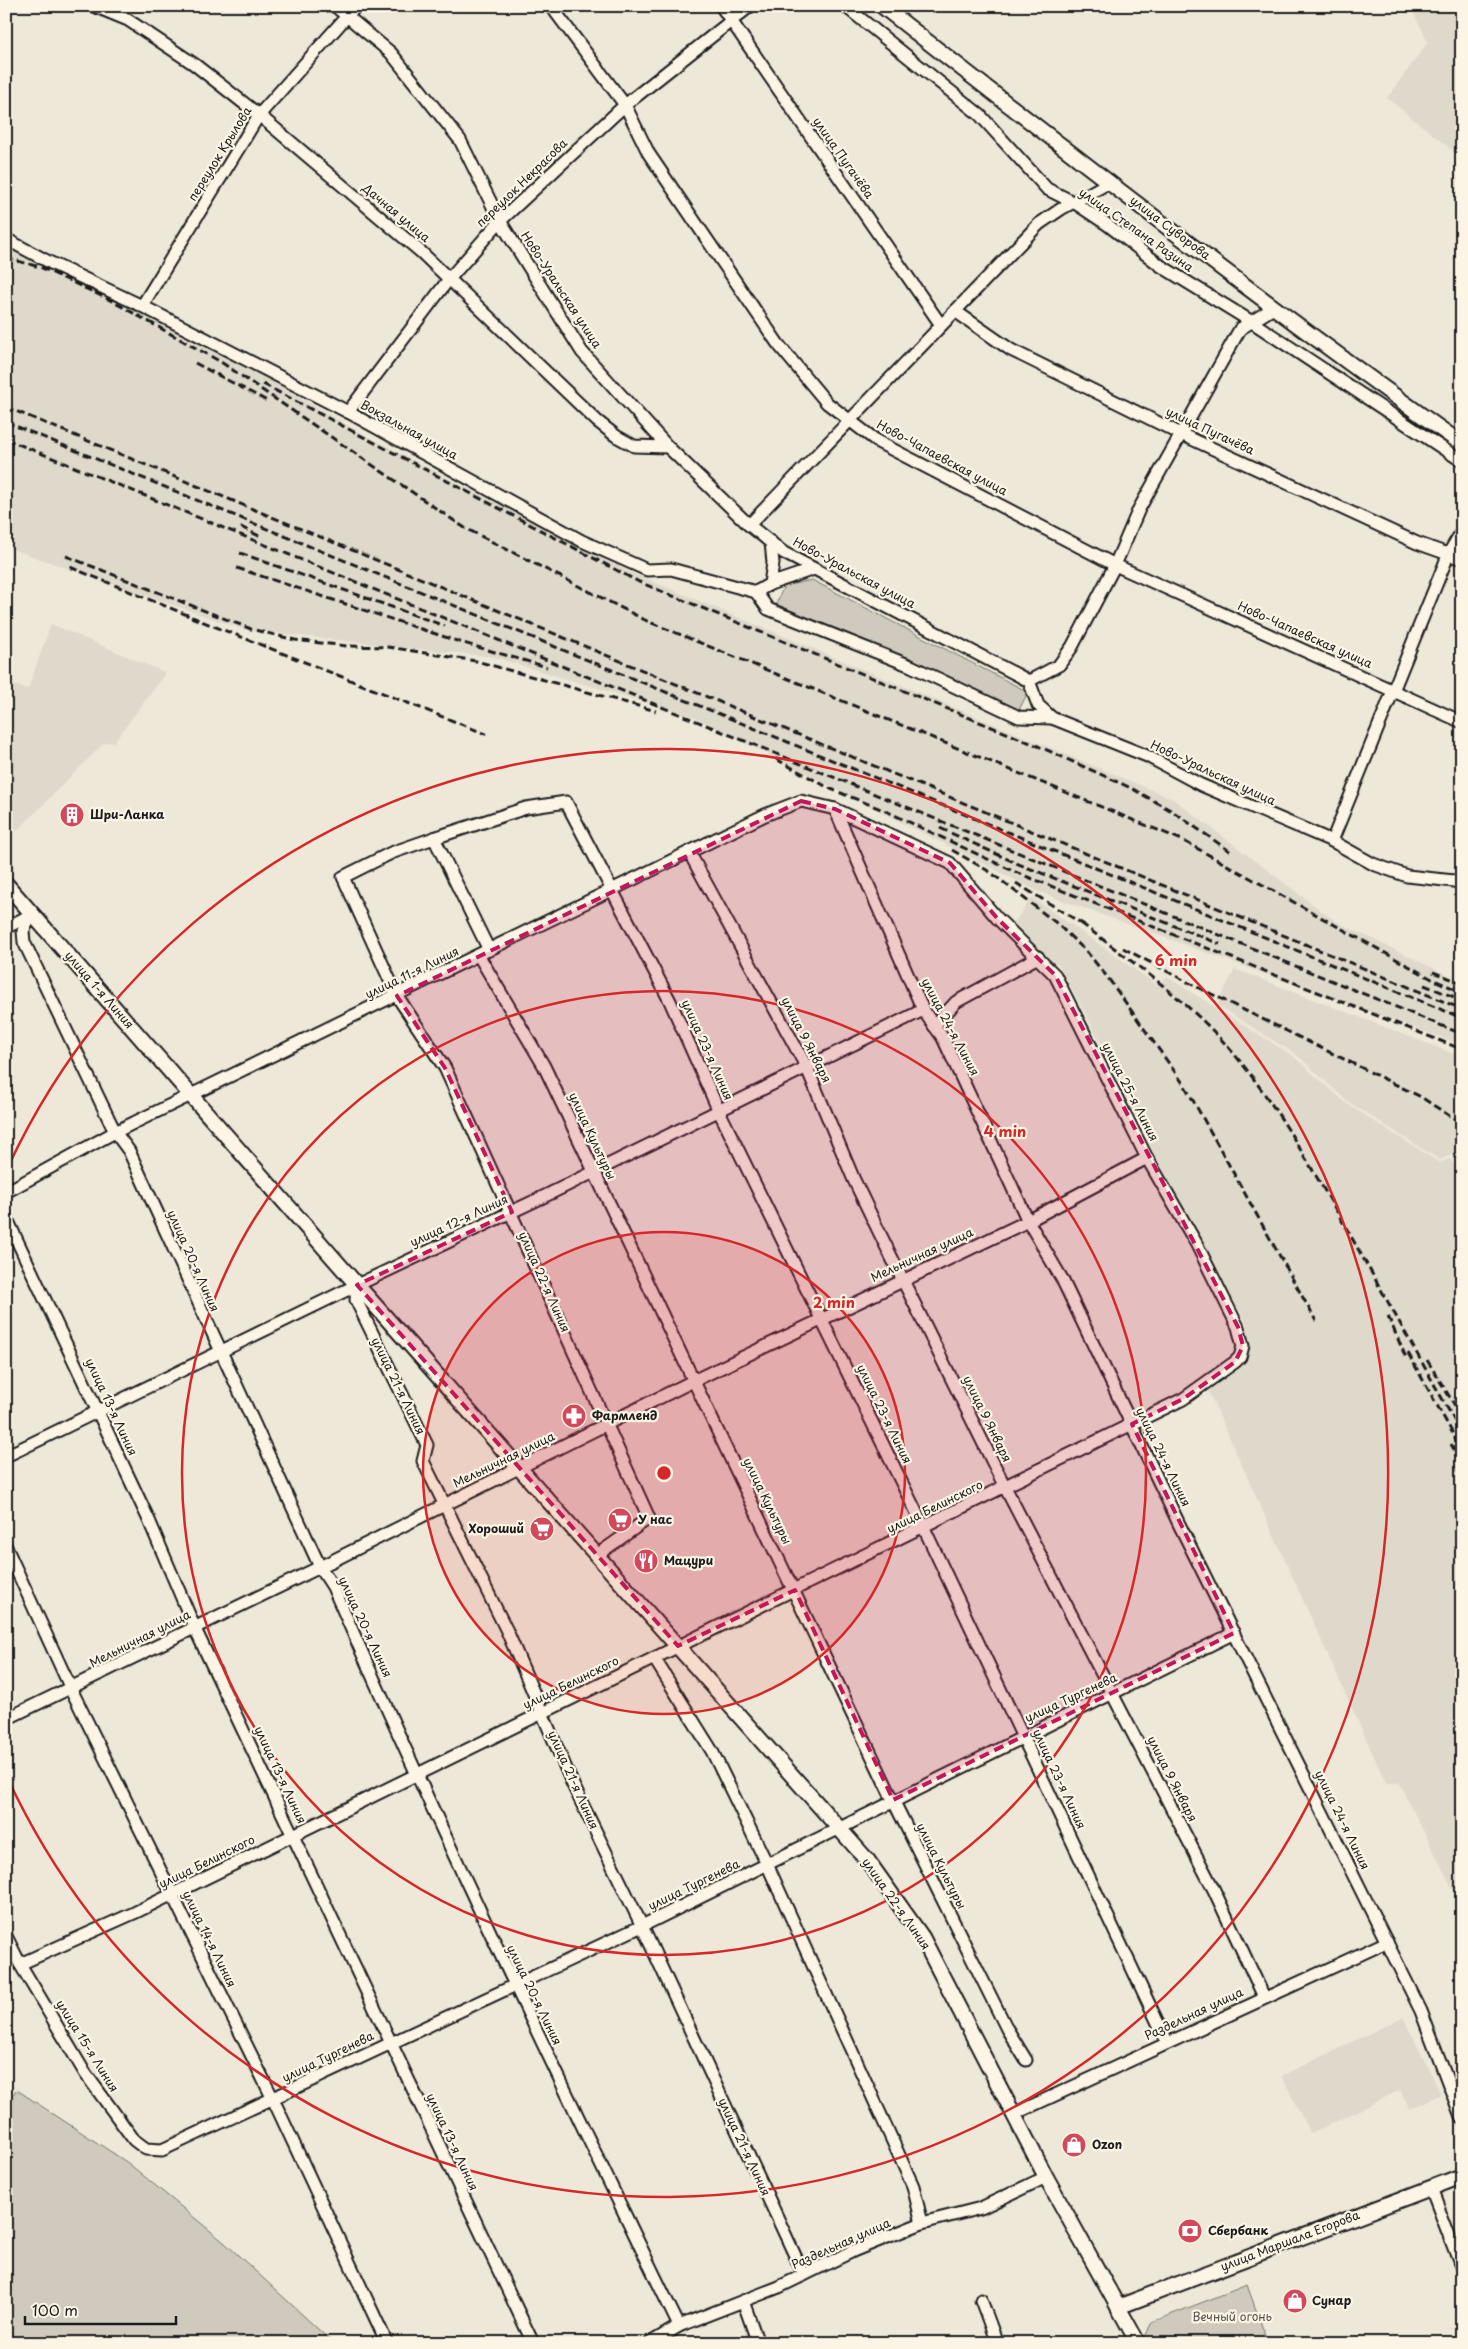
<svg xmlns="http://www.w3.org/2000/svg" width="1468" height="2349" font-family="'Playpen Sans',sans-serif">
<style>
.built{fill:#ded9cb}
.green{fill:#cfcabd;stroke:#76736c}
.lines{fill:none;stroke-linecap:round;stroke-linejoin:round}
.minor-casing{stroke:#1c1c1c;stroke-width:15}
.major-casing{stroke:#1c1c1c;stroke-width:18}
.minor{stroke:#fcf5e5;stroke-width:11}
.major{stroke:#fcf5e5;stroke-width:14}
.rail{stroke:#1c1c1c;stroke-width:3;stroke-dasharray:8 4;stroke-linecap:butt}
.marked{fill:#c2185b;fill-opacity:0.2;stroke:#c2185b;stroke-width:4;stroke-dasharray:10 6;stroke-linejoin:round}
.ring{fill:none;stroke:#d62828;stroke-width:2.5}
.labels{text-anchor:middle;stroke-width:4.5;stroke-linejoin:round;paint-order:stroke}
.street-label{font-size:12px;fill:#1c1c1c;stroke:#fcf5e5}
.poi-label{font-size:12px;font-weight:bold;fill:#1c1c1c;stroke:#fcf5e5;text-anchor:start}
.park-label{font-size:12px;fill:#52504c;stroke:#fcf5e5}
.centre{fill:#d62828;stroke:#fcf5e5;stroke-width:2.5}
.ring-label{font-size:15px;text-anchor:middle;font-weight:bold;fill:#d62828;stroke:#fcf5e5;stroke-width:4.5;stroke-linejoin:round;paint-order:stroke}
</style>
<rect width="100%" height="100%" fill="#eee8d9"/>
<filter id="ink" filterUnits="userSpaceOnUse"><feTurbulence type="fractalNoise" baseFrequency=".02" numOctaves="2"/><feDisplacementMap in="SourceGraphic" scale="10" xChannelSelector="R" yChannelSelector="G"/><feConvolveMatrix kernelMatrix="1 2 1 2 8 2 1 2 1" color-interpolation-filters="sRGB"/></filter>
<g filter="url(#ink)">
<g class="built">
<polygon points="1410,6 1462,6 1462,158 1387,98 1428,42"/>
<polygon points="6,247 178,326 359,432 623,569 1173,799 1335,921 1462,982 1462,1045 1039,892 694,717 493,657 245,630 6,547"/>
<polygon points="51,624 166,673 114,742 104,743 17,831 6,819 6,683 28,689"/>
<polygon points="1032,897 1157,985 1167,977 1293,1056 1347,1104 1440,1163 1450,1159 1462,1175 1462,1907 1399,1783 1386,1783 1207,1388 1228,1367 1245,1362 1247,1325 1154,1154 1121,1080 1060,967 1012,926"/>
<polygon points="1235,969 1462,1057 1462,1169 1451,1155 1440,1160 1347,1101 1297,1055 1217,1005"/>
<polygon points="1403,2017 1441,2094 1410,2109 1400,2090 1310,2134 1282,2076"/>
</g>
<g class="green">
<polygon points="812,580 1028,692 1018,712 888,650 776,604 784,586"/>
<polygon points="17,2090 128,2163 225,2243 333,2343 6,2343 6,2101"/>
<polygon points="1247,2285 1268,2343 1150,2343 1145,2337 1152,2322"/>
</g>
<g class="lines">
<defs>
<g id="minor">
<polyline points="94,6 128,20 194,64 259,115 421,252 597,421 616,436 634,446 668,447"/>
<polyline points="335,6 391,53 460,140 500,221 582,352 668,447 749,525 784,553 1029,681 1038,705 1052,718 1147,756 1201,785 1332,841 1373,864 1407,876 1454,881 1462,884"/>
<polyline points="551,6 625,105 649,154 778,344 827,403 878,442 1115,565 1462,722"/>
<polyline points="721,6 941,325"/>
<polyline points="845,6 980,115 1047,189 1075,203 1108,225 1161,266 1252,322 1462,461"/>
<polyline points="6,239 51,263 142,306 348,412 582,541 647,570 671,569 756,592 770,584 773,563 771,542"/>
<polyline points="142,306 259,115 356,6"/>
<polyline points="955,311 1011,350 1181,434 1417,543 1462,559"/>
<polyline points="348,412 449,279 500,221 625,105 750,6"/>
<polyline points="749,525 1039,224 1061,209 1110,182"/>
<polyline points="770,584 814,569"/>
<polyline points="756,592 768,609 911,666 1019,717 1052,718"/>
<polyline points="1029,681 1059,665 1072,647 1115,565 1139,509 1240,329 1275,307"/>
<polyline points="835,809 923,1010 943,1038 1028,1221 1062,1279 1179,1524 1421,2011 1462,2119"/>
<polyline points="434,838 391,853 343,877 397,996 445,1068 649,1518 597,1555"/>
<polyline points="1332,841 1449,553 1462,531"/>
<polyline points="689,852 807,1068 854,1180 884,1242 1005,1487 1214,1890 1264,1997"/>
<path d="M 32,914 L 23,931 L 24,942 L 115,1132 L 129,1151 L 320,1567 L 333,1587 C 442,1836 560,2081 679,2326"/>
<polyline points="6,928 32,914"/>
<polyline points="489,950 434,838 526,808 566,802 670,1001 718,1109 924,1528 1167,2042"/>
<polyline points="479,956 544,1066 893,1800 1007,2029 1026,2060"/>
<polyline points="934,1026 956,1002 1038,957"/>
<polyline points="6,1192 115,1132 765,815 801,801 835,809 950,863 997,918 1055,975 1147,1158 1196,1243 1238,1327 1243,1346 1240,1357 1235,1362 1183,1399 1132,1424 134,1913 20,1964"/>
<polyline points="6,1217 148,1518 196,1631 533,2343"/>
<polyline points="357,1285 356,1300 427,1445 423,1461 507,1631 573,1785 642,1926 804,2275"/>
<polyline points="6,1456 357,1285 543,1197 923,1010"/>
<polyline points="6,1547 71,1689 273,2099 387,2343"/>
<polyline points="654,1658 712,1751 767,1864 913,2186 922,2223"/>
<polyline points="6,1719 320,1567 693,1381 1028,1221 1147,1158"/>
<polyline points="6,1936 20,1964 85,2073 134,2140 146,2149 162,2150 642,1926 1234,1633"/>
<polyline points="1014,2114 1387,1942"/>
<polyline points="1431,2188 1462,2269"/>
<polyline points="981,2300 997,2343"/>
<polyline points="743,2301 758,2343"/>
<polyline points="650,2343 679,2326 779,2287 853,2251 922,2223 981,2208 1046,2177"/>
</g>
<g id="major">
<path d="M 882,6 C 1072,155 1264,304 1462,444"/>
<polyline points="6,884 357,1285 868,1861 922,1937 1046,2177 1138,2343"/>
<polyline points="1118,2307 1462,2176"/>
</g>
</defs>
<use href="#minor" class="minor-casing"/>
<use href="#major" class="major-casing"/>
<use href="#minor" class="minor"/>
<use href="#major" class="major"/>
<g class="rail">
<polyline points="6,258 40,267 110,300 221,362 465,528 647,621 1182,840 1432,979 1462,992"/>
<polyline points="195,363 269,402"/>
<polyline points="263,384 639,582 1038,746 1131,788 1172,811 1231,852"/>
<polyline points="6,407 1462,1009"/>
<polyline points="6,422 1462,1018"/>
<polyline points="6,439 1462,1034"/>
<polyline points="241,527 259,536"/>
<polyline points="240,553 445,626"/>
<polyline points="66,556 251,629 295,640 347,646 388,647 476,661 656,711"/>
<polyline points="70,567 197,619"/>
<polyline points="237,568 460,642 547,667"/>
<polyline points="191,617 486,734"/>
<polyline points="776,759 831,789 888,812 1013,871 1461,1049"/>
<polyline points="940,828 1016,863 1220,944"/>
<polyline points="952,850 990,872 1055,922 1086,951 1108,978 1185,1086 1316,1321"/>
<polyline points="1016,883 1086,926"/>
<path d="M 1081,923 C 1132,962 1185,998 1228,1047 C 1271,1096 1303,1154 1336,1210 C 1378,1284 1420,1359 1462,1434"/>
<polyline points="1123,948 1195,986 1421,1097 1462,1124"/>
<polyline points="1433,972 1462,983"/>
<polyline points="1424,985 1462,1000"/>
<polyline points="1388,1316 1407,1360"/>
<polyline points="1408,1353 1462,1450"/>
<polyline points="1427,1360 1462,1417"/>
<polyline points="1451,1444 1462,1464"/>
</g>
</g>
</g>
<path class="marked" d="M 801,801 L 835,809 L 950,863 L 997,918 L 1055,975 L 1238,1327 L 1243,1346 L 1235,1362 L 1183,1399 L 1132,1424 L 1234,1633 L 893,1800 L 795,1590 L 678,1646 L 357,1285 L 512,1212 L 445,1068 L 397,996 Z"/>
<circle cx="664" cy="1473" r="241" fill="#d62828" fill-opacity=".12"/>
<g class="ring">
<circle cx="664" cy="1473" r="241"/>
<circle cx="664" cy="1473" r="482"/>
<path d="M8 1167A724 724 0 1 1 8 1779"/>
</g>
<defs>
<symbol id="building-disc" viewBox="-11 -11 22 22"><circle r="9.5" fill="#d1495b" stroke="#fcf5e5"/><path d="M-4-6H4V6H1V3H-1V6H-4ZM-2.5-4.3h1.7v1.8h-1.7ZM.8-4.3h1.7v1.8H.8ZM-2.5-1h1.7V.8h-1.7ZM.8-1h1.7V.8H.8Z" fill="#fff"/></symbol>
<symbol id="pharmacy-disc" viewBox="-11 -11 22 22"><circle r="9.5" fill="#d1495b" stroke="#fcf5e5"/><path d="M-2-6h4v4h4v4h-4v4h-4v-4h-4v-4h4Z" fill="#fff"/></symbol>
<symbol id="supermarket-disc" viewBox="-11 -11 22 22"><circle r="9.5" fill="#d1495b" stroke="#fcf5e5"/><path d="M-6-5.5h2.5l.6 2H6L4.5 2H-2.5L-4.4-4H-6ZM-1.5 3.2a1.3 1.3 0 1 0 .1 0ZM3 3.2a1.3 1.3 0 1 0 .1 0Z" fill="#fff"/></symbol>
<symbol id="restaurant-disc" viewBox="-11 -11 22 22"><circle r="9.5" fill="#d1495b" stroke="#fcf5e5"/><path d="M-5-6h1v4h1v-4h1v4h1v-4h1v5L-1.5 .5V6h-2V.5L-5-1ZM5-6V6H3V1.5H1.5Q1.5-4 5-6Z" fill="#fff"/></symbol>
<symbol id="shop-disc" viewBox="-11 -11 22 22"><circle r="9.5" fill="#d1495b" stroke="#fcf5e5"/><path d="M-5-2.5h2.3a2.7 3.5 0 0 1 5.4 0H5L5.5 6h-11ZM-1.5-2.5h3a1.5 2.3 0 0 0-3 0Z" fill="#fff"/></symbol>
<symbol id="bank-disc" viewBox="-11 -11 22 22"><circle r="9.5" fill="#d1495b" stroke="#fcf5e5"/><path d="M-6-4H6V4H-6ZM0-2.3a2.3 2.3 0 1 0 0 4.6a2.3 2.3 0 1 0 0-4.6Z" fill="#fff"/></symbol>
</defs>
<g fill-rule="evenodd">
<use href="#building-disc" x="58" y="801" width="28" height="28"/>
<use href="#pharmacy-disc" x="560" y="1402" width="28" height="28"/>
<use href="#supermarket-disc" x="606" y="1506" width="28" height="28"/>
<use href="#supermarket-disc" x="528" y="1515" width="28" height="28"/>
<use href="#restaurant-disc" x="632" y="1547" width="28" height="28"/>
<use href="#shop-disc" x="1060" y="2131" width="28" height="28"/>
<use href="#bank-disc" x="1176" y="2217" width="28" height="28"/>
<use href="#shop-disc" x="1281" y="2287" width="28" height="28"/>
</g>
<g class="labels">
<g class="street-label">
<text transform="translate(220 154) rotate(-58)" y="4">переулок Крылова</text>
<text transform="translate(843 158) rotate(55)" y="4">улица Пугачёва</text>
<text transform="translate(522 183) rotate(-44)" y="4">переулок Некрасова</text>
<text transform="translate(396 213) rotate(40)" y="4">Дачная улица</text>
<text transform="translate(1170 228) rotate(37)" y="4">улица Суворова</text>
<text transform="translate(1136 230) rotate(35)" y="4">улица Степана Разина</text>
<text transform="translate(561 290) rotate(57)" y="4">Ново-Уральская улица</text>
<text transform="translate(409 430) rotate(29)" y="4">Вокзальная улица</text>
<text transform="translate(1210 431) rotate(25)" y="4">улица Пугачёва</text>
<text transform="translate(942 458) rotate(28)" y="4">Ново-Чапаевская улица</text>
<text transform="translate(854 573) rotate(28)" y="4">Ново-Уральская улица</text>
<text transform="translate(1305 635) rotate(24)" y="4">Ново-Чапаевская улица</text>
<text transform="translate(1213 773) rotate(25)" y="4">Ново-Уральская улица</text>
<text transform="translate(412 973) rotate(-26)" y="4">улица 11-я Линия</text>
<text transform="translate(99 990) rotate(49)" y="4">улица 1-я Линия</text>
<text transform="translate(950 1027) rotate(62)" y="4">улица 24-я Линия</text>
<text transform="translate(806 1040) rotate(63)" y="4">улица 9 Января</text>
<text transform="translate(707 1050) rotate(66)" y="4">улица 23-я Линия</text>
<text transform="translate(1130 1092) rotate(63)" y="4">улица 25-я Линия</text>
<text transform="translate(592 1136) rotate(65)" y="4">улица Культуры</text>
<text transform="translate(459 1221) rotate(-25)" y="4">улица 12-я Линия</text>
<text transform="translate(922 1255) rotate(-25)" y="4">Мельничная улица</text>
<text transform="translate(193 1261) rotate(66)" y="4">улица 20-я Линия</text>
<text transform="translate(544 1282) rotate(66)" y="4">улица 22-я Линия</text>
<text transform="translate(398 1386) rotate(64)" y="4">улица 21-я Линия</text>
<text transform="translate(111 1407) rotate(65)" y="4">улица 13-я Линия</text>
<text transform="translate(884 1414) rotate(64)" y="4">улица 23-я Линия</text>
<text transform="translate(987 1419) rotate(64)" y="4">улица 9 Января</text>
<text transform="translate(1163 1457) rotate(64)" y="4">улица 24-я Линия</text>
<text transform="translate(504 1460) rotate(-26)" y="4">Мельничная улица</text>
<text transform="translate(767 1501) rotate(64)" y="4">улица Культуры</text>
<text transform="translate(935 1507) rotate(-26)" y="4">улица Белинского</text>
<text transform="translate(365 1627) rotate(65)" y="4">улица 20-я Линия</text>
<text transform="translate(140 1639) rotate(-27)" y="4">Мельничная улица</text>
<text transform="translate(571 1683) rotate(-26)" y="4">улица Белинского</text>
<text transform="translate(1071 1698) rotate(-25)" y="4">улица Тургенева</text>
<text transform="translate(280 1775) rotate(65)" y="4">улица 13-я Линия</text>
<text transform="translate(1059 1779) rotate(65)" y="4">улица 23-я Линия</text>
<text transform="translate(1172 1779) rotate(63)" y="4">улица 9 Января</text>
<text transform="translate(573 1780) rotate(66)" y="4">улица 21-я Линия</text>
<text transform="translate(1342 1820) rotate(64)" y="4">улица 24-я Линия</text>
<text transform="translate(207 1862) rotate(-26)" y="4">улица Белинского</text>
<text transform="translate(941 1866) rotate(63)" y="4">улица Культуры</text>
<text transform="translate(694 1885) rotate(-26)" y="4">улица Тургенева</text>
<text transform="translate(896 1904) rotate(55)" y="4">улица 22-я Линия</text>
<text transform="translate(209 1939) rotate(64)" y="4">улица 14-я Линия</text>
<text transform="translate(534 1995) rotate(64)" y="4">улица 20-я Линия</text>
<text transform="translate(1194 2014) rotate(-25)" y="4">Раздельная улица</text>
<text transform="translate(87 2046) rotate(58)" y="4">улица 15-я Линия</text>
<text transform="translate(328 2057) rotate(-26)" y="4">улица Тургенева</text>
<text transform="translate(452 2142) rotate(65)" y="4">улица 13-я Линия</text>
<text transform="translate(744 2147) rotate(65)" y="4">улица 21-я Линия</text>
<text transform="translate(1290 2241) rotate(-21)" y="4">улица Маршала Егорова</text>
<text transform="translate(841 2244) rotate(-24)" y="4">Раздельная улица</text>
</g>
<g class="poi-label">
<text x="90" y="819">Шри-Ланка</text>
<text x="592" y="1420">Фармленд</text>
<text x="638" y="1524">У нас</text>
<text x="524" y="1533" text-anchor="end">Хороший</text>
<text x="664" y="1565">Мацури</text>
<text x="1092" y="2149">Ozon</text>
<text x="1208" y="2235">Сбербанк</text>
<text x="1312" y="2305">Сунар</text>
</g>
<g class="park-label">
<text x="1232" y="2321">Вечный огонь</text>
</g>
</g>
<circle cx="664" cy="1473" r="8" class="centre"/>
<g class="ring-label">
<text x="1176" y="966">6 min</text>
<text x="1005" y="1137">4 min</text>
<text x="834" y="1308">2 min</text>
</g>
<rect width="1468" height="2349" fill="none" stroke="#fcf5e5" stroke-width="25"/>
<rect x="12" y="12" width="1443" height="2324" fill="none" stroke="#1c1c1c" stroke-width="2" filter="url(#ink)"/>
<path d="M25 2316v8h151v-8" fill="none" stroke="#1c1c1c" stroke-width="2.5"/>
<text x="32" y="2316" font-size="15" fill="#1c1c1c" stroke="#fcf5e5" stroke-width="4" paint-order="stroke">100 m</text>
</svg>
